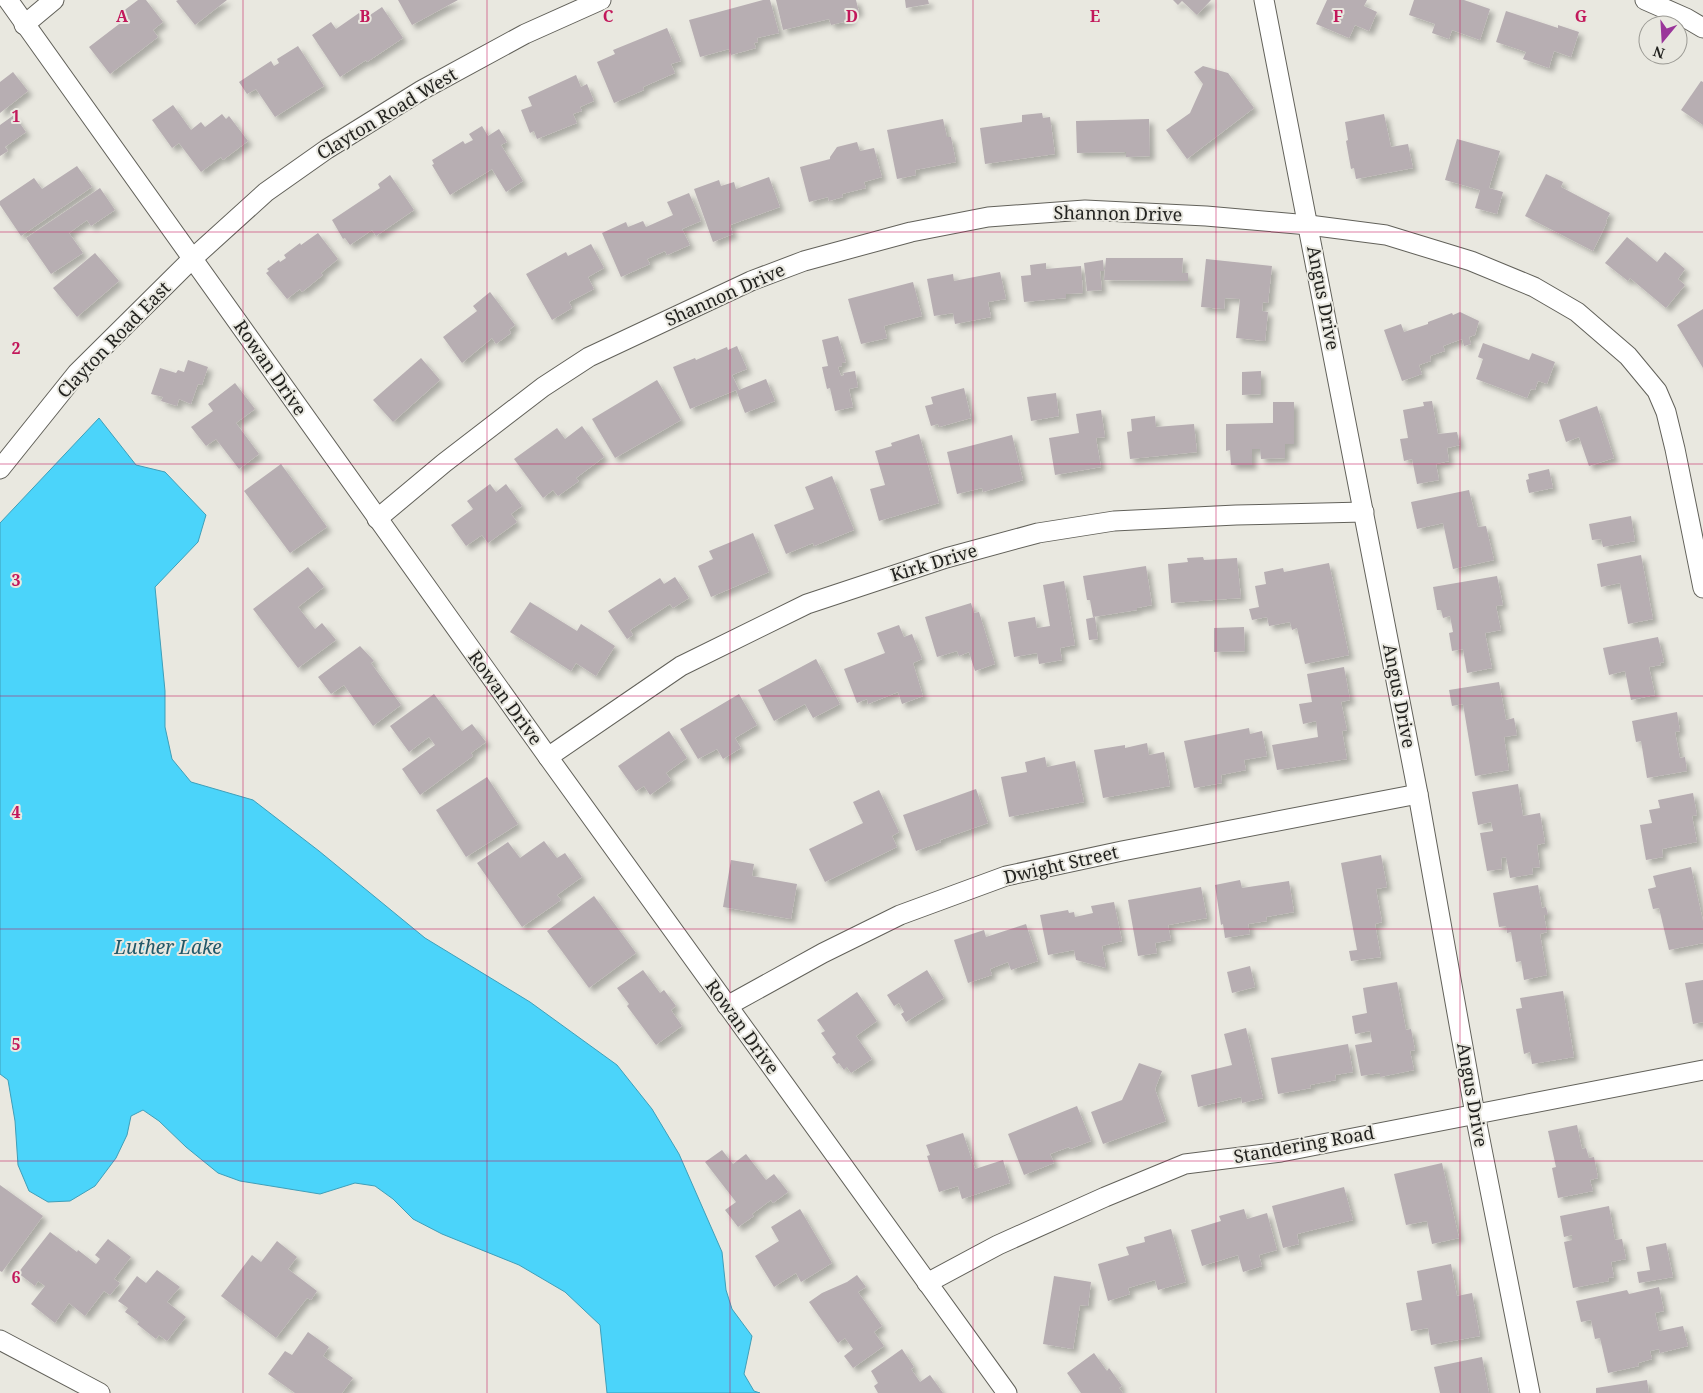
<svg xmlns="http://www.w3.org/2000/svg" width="1703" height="1393" font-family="'Noto Serif',serif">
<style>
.water{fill:#4bd4fa;stroke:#3f9fb9}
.building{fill:#b7aeb2;filter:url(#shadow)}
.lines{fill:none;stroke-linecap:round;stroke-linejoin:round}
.minor-casing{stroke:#62615a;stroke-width:21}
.minor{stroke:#fff;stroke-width:19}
.grid{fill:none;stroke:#c2185b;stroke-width:1;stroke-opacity:0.55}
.labels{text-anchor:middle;stroke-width:4;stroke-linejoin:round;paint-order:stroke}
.street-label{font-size:18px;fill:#232320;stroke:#e9e8e0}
.water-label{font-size:19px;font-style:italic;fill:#215869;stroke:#e9e8e0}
.grid-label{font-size:16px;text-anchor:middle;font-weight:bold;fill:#c2185b;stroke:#e9e8e0;stroke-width:4;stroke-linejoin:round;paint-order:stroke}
</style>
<defs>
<filter id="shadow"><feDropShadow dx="4.5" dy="4.5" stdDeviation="2.5" flood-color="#0004"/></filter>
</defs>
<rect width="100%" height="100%" fill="#e9e8e0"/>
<polygon class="water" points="99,418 136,465 165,472 206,515 198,542 155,587 165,691 165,727 172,759 191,782 253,800 319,851 425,938 530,1002 617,1065 652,1109 679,1154 722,1252 726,1290 732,1309 752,1336 744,1374 754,1391 760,1393 607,1393 600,1325 565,1292 519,1265 442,1234 413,1219 393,1199 375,1186 355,1183 320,1194 240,1181 218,1173 186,1147 159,1121 143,1110 131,1116 127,1135 116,1158 95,1186 70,1201 48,1202 29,1191 18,1165 15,1121 8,1080 0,1074 0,523"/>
<g class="building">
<polygon points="138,0 146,0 163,22 153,30 158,37 110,74 89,47 127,18 122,12"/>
<polygon points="178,0 227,0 195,25 176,1"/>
<polygon points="398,0 458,0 412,25"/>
<polygon points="763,0 770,0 779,33 757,38 758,42 754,43 756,48 731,55 729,49 700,57 689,20"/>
<polygon points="776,0 856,0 859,12 850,14 852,20 831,25 829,19 783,30"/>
<polygon points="905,0 928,0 929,4 906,8"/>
<polygon points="1173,0 1211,0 1197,15 1182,1 1178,5"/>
<polygon points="1327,0 1367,0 1364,6 1377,12 1369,31 1355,25 1349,38 1316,24"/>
<polygon points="1414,0 1464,0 1490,9 1480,40 1452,30 1449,39 1432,33 1435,24 1409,15"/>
<polygon points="382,7 403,38 367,62 366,60 340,77 312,35 331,22 336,29 359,13 364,19"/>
<polygon points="1506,11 1558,28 1558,25 1579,32 1571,57 1554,51 1549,68 1523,59 1526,52 1496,42"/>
<polygon points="667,28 681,61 671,64 675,73 643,87 644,90 614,103 597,62 615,54 613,50"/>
<polygon points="298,46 324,86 275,117 256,89 247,94 239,82 271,61 274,66 279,63 277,59"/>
<polygon points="1203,66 1228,73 1254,108 1187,159 1166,130 1190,113 1203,84 1194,72"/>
<polygon points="13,72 28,91 0,113 0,82"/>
<polygon points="576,75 581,87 587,84 594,101 580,107 582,111 573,114 577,123 537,139 534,131 530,133 521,110 532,106 528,97"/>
<polygon points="1701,81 1703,82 1703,125 1681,110"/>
<polygon points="173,105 191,130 201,122 205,127 222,114 226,119 229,116 248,141 223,160 221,157 201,172 179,143 172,148 152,120"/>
<polygon points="1042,113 1043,118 1050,117 1055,154 985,164 980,128 1022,122 1022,115"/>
<polygon points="1384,114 1391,147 1408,144 1413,168 1356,179 1354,168 1351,169 1346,141 1348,140 1345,122"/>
<polygon points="14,115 26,132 5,147 8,151 0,156 0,125"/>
<polygon points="943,119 947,137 951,137 956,162 915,170 916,175 897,179 887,130"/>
<polygon points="1149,119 1150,156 1126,157 1126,152 1077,153 1076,121"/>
<polygon points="482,126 488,136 499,129 507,142 501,145 523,181 506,192 492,169 450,195 432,165 434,164 432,160 463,141 465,144 473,140 469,134"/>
<polygon points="1457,139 1500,151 1489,188 1503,192 1497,214 1475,208 1480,190 1445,180"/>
<polygon points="857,142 860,151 874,148 882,177 864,182 866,188 842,194 843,197 829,201 828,197 809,202 800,167 830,159 830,157 837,147"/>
<polygon points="77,166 92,187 21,236 0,205 0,201 34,178 42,189"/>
<polygon points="1546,174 1563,182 1561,187 1610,213 1606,221 1607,222 1593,251 1525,216"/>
<polygon points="390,175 414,210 376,236 372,230 350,245 345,238 343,239 332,220 380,188 378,184"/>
<polygon points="769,177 780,207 730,225 733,234 713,242 694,189 719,180 721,186 734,182 736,189"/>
<polygon points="100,188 115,210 91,226 87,220 69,233 83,253 51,274 26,238"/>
<polygon points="689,193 701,221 682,229 690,245 667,255 665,251 647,259 650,264 621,277 602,233 626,222 628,227 643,221 646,227 673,215 667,202"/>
<polygon points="318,233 338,259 321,273 323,275 302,292 300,289 287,299 266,273 269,271 267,269 279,260 280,262 286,258 284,255 300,243 301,245"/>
<polygon points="1627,237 1657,262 1665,252 1685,269 1678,279 1685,285 1666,308 1630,278 1628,281 1605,263"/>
<polygon points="591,244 604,268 588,277 594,289 569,302 572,308 552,320 526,274 566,252 568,256"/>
<polygon points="95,253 119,281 77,317 53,288"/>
<polygon points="1106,258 1183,258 1182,273 1188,273 1188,281 1104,280"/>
<polygon points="1206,259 1272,266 1268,303 1263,302 1262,311 1268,312 1265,341 1236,338 1240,299 1225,298 1224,309 1201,307"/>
<polygon points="1103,260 1104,271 1100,271 1102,290 1087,291 1084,263"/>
<polygon points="1046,263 1046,269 1081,266 1083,293 1066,294 1066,298 1024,302 1021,276 1031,275 1030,265"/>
<polygon points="1000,272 1006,299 988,302 991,317 955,324 953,313 934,316 927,279 953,274 954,281"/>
<polygon points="913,282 922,316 884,326 887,338 861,344 848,299"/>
<polygon points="490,292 515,325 509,330 511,333 496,344 492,338 462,363 443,337 477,311 473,306"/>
<polygon points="1703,309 1703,368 1677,325"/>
<polygon points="1460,312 1479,321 1475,335 1469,337 1471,344 1464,346 1462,339 1443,346 1445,351 1430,356 1431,361 1419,365 1422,374 1402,381 1384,330 1401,324 1404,332 1428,324 1428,322 1452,313 1453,315"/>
<polygon points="838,336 846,362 842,363 842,366 838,367 841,376 844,375 843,373 855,371 858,387 849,389 853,407 835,411 830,388 827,389 822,367 828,366 822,340"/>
<polygon points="1483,343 1529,360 1532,353 1555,362 1547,384 1538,381 1535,390 1531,389 1527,398 1476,379 1483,359 1478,357"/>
<polygon points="737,346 747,369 732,375 739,390 766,379 775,401 745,413 736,390 690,409 673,367 695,358 696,360 727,347 728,350"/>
<polygon points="421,358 440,380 393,422 373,400"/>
<polygon points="188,360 208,367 202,385 198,384 191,404 179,399 177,406 161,401 163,397 151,394 160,368 176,373 178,370 184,372"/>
<polygon points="1261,371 1261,394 1242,395 1242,372"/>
<polygon points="657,380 681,420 615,458 592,419"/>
<polygon points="235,383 255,409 236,423 259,454 239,469 216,439 206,446 191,427 213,411 208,404"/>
<polygon points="964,388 971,418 939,427 938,424 931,426 925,406 933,404 931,397"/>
<polygon points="1056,393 1059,416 1031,421 1027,397"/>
<polygon points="1432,401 1438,434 1457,432 1460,445 1447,448 1449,461 1436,464 1439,480 1417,484 1412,459 1404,461 1400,439 1408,438 1403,410 1424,406 1423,402"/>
<polygon points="1273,402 1294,402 1294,444 1285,444 1285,458 1261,459 1260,449 1252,449 1252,465 1231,465 1230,450 1226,451 1226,424 1273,423"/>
<polygon points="1597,406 1614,458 1589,466 1579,437 1566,442 1559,420"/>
<polygon points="1101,410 1105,437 1096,438 1101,467 1055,475 1049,438 1079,433 1076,414"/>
<polygon points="1155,416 1156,427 1194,424 1197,452 1130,459 1127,432 1132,431 1131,419"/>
<polygon points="582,426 604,457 576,478 579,481 558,496 553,490 543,498 514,459 557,428 565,439"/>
<polygon points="919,434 939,503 879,521 870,489 885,485 875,451 892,446 891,443"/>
<polygon points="1012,435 1023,480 983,492 982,488 957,494 947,452"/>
<polygon points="281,464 327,527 290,553 244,491"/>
<polygon points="1549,469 1553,488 1529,493 1526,480 1529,479 1528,474"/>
<polygon points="832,476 854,530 814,546 813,543 786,554 774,525 814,509 805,487"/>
<polygon points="490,484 496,492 506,484 522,506 511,514 517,522 488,543 482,535 466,546 451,525 473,509 467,501"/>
<polygon points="1469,490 1478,527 1486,526 1494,560 1453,569 1443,523 1417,529 1411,502"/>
<polygon points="1631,516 1635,541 1603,547 1601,539 1592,540 1589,524"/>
<polygon points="753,533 769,572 711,597 698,566 713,559 709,551"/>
<polygon points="1641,555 1653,619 1628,624 1620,583 1601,587 1597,564"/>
<polygon points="1203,557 1204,560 1237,558 1241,598 1171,603 1168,564 1188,562 1187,558"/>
<polygon points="1329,563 1349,655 1305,664 1297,628 1292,630 1290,622 1269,626 1267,617 1252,620 1249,609 1259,607 1255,586 1266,584 1264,572 1283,568 1284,572"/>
<polygon points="1146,566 1152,605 1137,608 1137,610 1093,617 1090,600 1087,600 1083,576"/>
<polygon points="308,567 324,587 298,607 315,629 322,623 336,640 298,668 253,609"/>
<polygon points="1497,576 1503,605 1496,606 1501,630 1485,633 1492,668 1467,673 1463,649 1452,651 1449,633 1453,632 1450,616 1443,618 1441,610 1437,610 1433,587"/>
<polygon points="675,577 689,598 673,608 670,604 630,630 633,635 627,639 608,611 660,578 664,584"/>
<polygon points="1064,581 1075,645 1060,648 1062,660 1039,664 1037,653 1014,657 1008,622 1035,617 1037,628 1050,626 1043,585"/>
<polygon points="530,602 577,631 581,624 615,646 596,676 576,663 571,671 510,632"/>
<polygon points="971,603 974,613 979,612 995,664 975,671 969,652 959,656 957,651 937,657 925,617"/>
<polygon points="1095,617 1098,639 1089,640 1086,619"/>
<polygon points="899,625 904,637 912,634 922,659 913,663 923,696 902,704 898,692 868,704 867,699 857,703 844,669 885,653 877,633"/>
<polygon points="1244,627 1245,651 1214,652 1214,628"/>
<polygon points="1658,637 1664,662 1660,663 1661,665 1649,667 1655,695 1631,700 1625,671 1609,675 1603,648"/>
<polygon points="360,646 374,661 371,663 401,705 373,726 344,685 331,694 318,677"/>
<polygon points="816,659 840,704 813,718 805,704 774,721 758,690"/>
<polygon points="1344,667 1350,700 1341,702 1347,730 1342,731 1347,759 1277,770 1272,745 1318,737 1316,721 1303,724 1299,704 1312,702 1307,674"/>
<polygon points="1499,682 1506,720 1514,718 1517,735 1504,737 1509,770 1475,776 1463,704 1452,706 1449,690"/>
<polygon points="434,694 462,731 472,724 486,742 471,753 473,756 420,795 402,769 435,745 429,737 409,752 390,726"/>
<polygon points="739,694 757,725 735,738 741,748 723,759 717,749 698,759 680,729"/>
<polygon points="1677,712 1680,731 1675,732 1680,758 1685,757 1687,771 1647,778 1641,741 1636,742 1632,721"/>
<polygon points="1249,728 1250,734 1262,731 1267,756 1244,760 1246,770 1221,775 1222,783 1194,788 1184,741"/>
<polygon points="669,731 687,758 666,773 671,780 650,795 644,786 636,791 618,766"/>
<polygon points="1147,743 1149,755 1164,752 1170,786 1103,798 1094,750 1125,745 1125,748"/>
<polygon points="1045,757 1047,767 1075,761 1084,802 1009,817 1001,777 1027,772 1025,762"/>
<polygon points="487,777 518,824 466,857 436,810"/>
<polygon points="1518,784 1523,816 1540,813 1545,843 1537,845 1540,867 1532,868 1533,874 1510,878 1506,857 1501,858 1502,869 1487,871 1480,833 1493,831 1491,822 1478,825 1472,792"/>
<polygon points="976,789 988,823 940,840 941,842 916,851 903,815"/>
<polygon points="879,790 899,832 892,836 897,847 825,882 809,849 863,823 853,802"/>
<polygon points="1693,793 1697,815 1692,816 1697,842 1662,849 1663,857 1646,860 1640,825 1652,823 1649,810 1660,808 1658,800"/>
<polygon points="544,841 557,858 565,853 582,877 557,895 561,900 522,927 477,863 508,842 520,858"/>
<polygon points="1381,855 1387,887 1376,889 1382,922 1375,924 1381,957 1351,961 1349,951 1357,950 1341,863"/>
<polygon points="731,860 754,864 752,876 797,884 791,919 723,907"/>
<polygon points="1691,867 1703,921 1703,943 1669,950 1659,908 1653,909 1648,889 1656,887 1653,876"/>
<polygon points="1240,880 1242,888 1289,881 1294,912 1266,917 1267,921 1248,924 1250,934 1225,938 1223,924 1221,925 1215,885"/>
<polygon points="1538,885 1542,908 1546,907 1548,915 1544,915 1547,932 1540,934 1547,975 1524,980 1521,961 1516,962 1511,932 1507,933 1506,926 1499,927 1493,893"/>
<polygon points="1201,887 1207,918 1168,925 1171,940 1155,943 1157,953 1138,956 1128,900"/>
<polygon points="594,896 636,953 589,988 547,931"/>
<polygon points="1114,902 1122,941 1102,946 1106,968 1076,960 1074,950 1048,955 1040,915 1068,910 1069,913 1074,912 1075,917 1093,913 1091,906"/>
<polygon points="1026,924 1038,961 1011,970 1008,962 990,969 992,975 968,983 954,940 984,930 986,937"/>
<polygon points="1250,966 1255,987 1232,993 1227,972"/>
<polygon points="643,970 660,993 664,990 676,1006 671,1010 682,1026 656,1045 627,1006 629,1004 617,988"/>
<polygon points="927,970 944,998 906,1022 901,1014 904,1012 899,1003 894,1006 887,995"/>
<polygon points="1703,980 1703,1022 1693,1024 1685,983"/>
<polygon points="1397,982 1406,1030 1411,1029 1415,1050 1410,1051 1414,1070 1380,1077 1380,1073 1361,1076 1355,1045 1372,1042 1370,1031 1355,1034 1352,1016 1367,1013 1363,988"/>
<polygon points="1563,991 1574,1057 1532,1064 1530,1052 1524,1054 1516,1009 1522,1008 1520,998"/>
<polygon points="857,992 877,1021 856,1036 872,1059 851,1073 847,1067 844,1070 839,1063 837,1064 832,1057 836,1054 821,1033 825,1031 817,1020"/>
<polygon points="1246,1028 1263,1098 1242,1103 1241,1097 1198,1107 1191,1075 1232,1065 1224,1034"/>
<polygon points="1348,1044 1353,1072 1335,1075 1336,1080 1310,1085 1311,1088 1278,1094 1271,1058"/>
<polygon points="1139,1063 1162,1071 1155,1089 1166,1121 1103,1144 1091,1112 1122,1100"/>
<polygon points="1077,1106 1091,1141 1070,1149 1069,1147 1050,1154 1054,1163 1024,1175 1008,1134"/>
<polygon points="1577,1125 1582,1149 1586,1148 1589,1158 1594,1157 1598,1178 1590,1180 1593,1191 1558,1198 1552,1168 1556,1167 1548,1131"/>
<polygon points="963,1133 975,1169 1003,1160 1010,1183 962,1199 958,1186 939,1192 927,1156 930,1155 926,1145"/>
<polygon points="722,1150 733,1164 746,1154 766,1180 774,1174 788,1192 773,1203 771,1200 752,1214 754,1216 738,1227 725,1210 736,1202 705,1162"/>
<polygon points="1442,1163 1459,1238 1432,1244 1427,1221 1406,1225 1394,1174"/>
<polygon points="0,1185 43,1216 2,1272 0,1271"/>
<polygon points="1344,1187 1353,1220 1297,1234 1299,1244 1283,1248 1272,1206"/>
<polygon points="1609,1206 1615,1240 1622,1239 1626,1259 1611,1262 1614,1277 1608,1278 1609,1281 1573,1288 1564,1242 1572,1240 1572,1235 1564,1237 1560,1216"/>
<polygon points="800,1209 832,1263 801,1282 796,1273 774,1287 755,1256 779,1241 771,1227"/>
<polygon points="1244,1209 1247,1219 1267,1213 1277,1250 1259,1255 1262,1266 1243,1272 1238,1255 1202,1266 1191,1230 1221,1221 1219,1216"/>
<polygon points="1171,1229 1186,1282 1158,1290 1155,1280 1128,1288 1130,1294 1108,1301 1098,1264 1129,1255 1126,1247 1145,1242 1144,1237"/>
<polygon points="50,1232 77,1252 78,1250 96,1264 100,1259 95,1255 108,1239 131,1257 114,1279 120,1283 110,1295 104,1291 85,1316 69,1303 55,1323 31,1304 45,1286 38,1281 35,1286 18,1273"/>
<polygon points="277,1241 297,1257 288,1269 317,1291 311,1300 307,1298 276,1338 221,1296 252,1255 261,1262"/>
<polygon points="1666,1243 1673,1277 1639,1283 1637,1272 1650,1270 1646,1247"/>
<polygon points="1451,1264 1457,1296 1472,1293 1480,1336 1431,1345 1428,1328 1411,1331 1406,1303 1422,1300 1417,1271"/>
<polygon points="157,1270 180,1287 167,1302 186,1317 167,1341 159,1335 156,1339 137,1324 139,1322 125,1312 128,1308 118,1301 137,1276 146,1283"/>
<polygon points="857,1275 866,1287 858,1292 882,1326 874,1332 884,1346 853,1368 844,1356 853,1349 845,1338 838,1343 809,1302 822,1293 847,1282"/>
<polygon points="1054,1276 1091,1282 1088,1306 1080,1305 1073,1349 1043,1344"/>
<polygon points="1659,1287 1664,1311 1655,1313 1659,1331 1683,1326 1688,1346 1660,1353 1659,1349 1650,1351 1652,1359 1638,1363 1639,1366 1608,1373 1600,1338 1595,1339 1591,1320 1581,1322 1576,1301 1627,1290 1629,1294"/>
<polygon points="308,1332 329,1347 323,1356 353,1378 342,1393 295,1393 268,1374 285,1351 292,1355"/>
<polygon points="902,1349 914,1367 911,1369 920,1382 930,1375 943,1393 878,1393 874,1386 878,1383 871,1371"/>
<polygon points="1094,1353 1107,1371 1109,1368 1122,1386 1119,1388 1123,1393 1081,1393 1067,1373"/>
<polygon points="1482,1357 1489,1393 1440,1393 1434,1367"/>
<polygon points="1647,1380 1649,1393 1596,1393 1596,1388"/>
</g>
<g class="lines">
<defs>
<g id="minor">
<polyline points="8,0 548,757 1007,1393"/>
<polyline points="1264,0 1418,794 1475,1114 1530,1393"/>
<polyline points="1645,0 1686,18 1703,28"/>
<polyline points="24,25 54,0"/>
<polyline points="0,469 77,373 192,259 266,192 327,149 422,90 525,34 601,0"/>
<polyline points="377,519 444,463 543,387 589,357 751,281 804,261 911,232 988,217 1085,210 1206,216 1309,225 1386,235 1471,261 1534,287 1577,312 1628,356 1657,391 1666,412 1675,449 1703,588"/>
<polyline points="548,757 681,666 807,604 946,558 1038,533 1114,521 1236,515 1364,512"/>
<polyline points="727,1006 823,953 900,915 1006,876 1122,851 1418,794"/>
<polyline points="927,1283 998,1245 1105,1197 1185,1164 1281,1152 1703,1070"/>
<polyline points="0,1340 100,1393"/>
</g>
</defs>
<use href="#minor" class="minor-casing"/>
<use href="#minor" class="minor"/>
</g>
<path class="grid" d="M 243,0 L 243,1393M 487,0 L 487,1393M 730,0 L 730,1393M 973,0 L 973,1393M 1216,0 L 1216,1393M 1460,0 L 1460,1393M 0,232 L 1703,232M 0,464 L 1703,464M 0,696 L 1703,696M 0,929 L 1703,929M 0,1161 L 1703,1161"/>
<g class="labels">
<g class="street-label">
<text transform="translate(387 114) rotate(-31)" y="6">Clayton Road West</text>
<text transform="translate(1118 214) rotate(1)" y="6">Shannon Drive</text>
<text transform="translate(725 295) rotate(-24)" y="6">Shannon Drive</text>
<text transform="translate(1323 298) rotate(79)" y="6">Angus Drive</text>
<text transform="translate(114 340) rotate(-46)" y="6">Clayton Road East</text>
<text transform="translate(270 368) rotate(55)" y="6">Rowan Drive</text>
<text transform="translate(934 563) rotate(-17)" y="6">Kirk Drive</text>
<text transform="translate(1399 696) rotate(79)" y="6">Angus Drive</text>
<text transform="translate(505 698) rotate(54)" y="6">Rowan Drive</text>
<text transform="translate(1061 865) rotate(-13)" y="6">Dwight Street</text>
<text transform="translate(742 1027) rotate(54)" y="6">Rowan Drive</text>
<text transform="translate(1472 1095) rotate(80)" y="6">Angus Drive</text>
<text transform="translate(1304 1145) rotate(-10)" y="6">Standering Road</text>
</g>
<g class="water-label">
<text x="168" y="954">Luther Lake</text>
</g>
</g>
<g class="grid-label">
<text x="122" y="22">A</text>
<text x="365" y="22">B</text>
<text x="608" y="22">C</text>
<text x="852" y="22">D</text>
<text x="1095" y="22">E</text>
<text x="1338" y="22">F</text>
<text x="1581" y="22">G</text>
<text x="16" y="122">1</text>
<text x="16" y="354">2</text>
<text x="16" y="586">3</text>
<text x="16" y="818">4</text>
<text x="16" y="1050">5</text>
<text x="16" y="1283">6</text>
</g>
<g transform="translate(1663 40) rotate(198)"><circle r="24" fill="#e9e8e0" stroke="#9a9993"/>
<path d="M0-4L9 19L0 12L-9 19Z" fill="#9a359a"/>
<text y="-8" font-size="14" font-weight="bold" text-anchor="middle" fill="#232320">N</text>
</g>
</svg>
